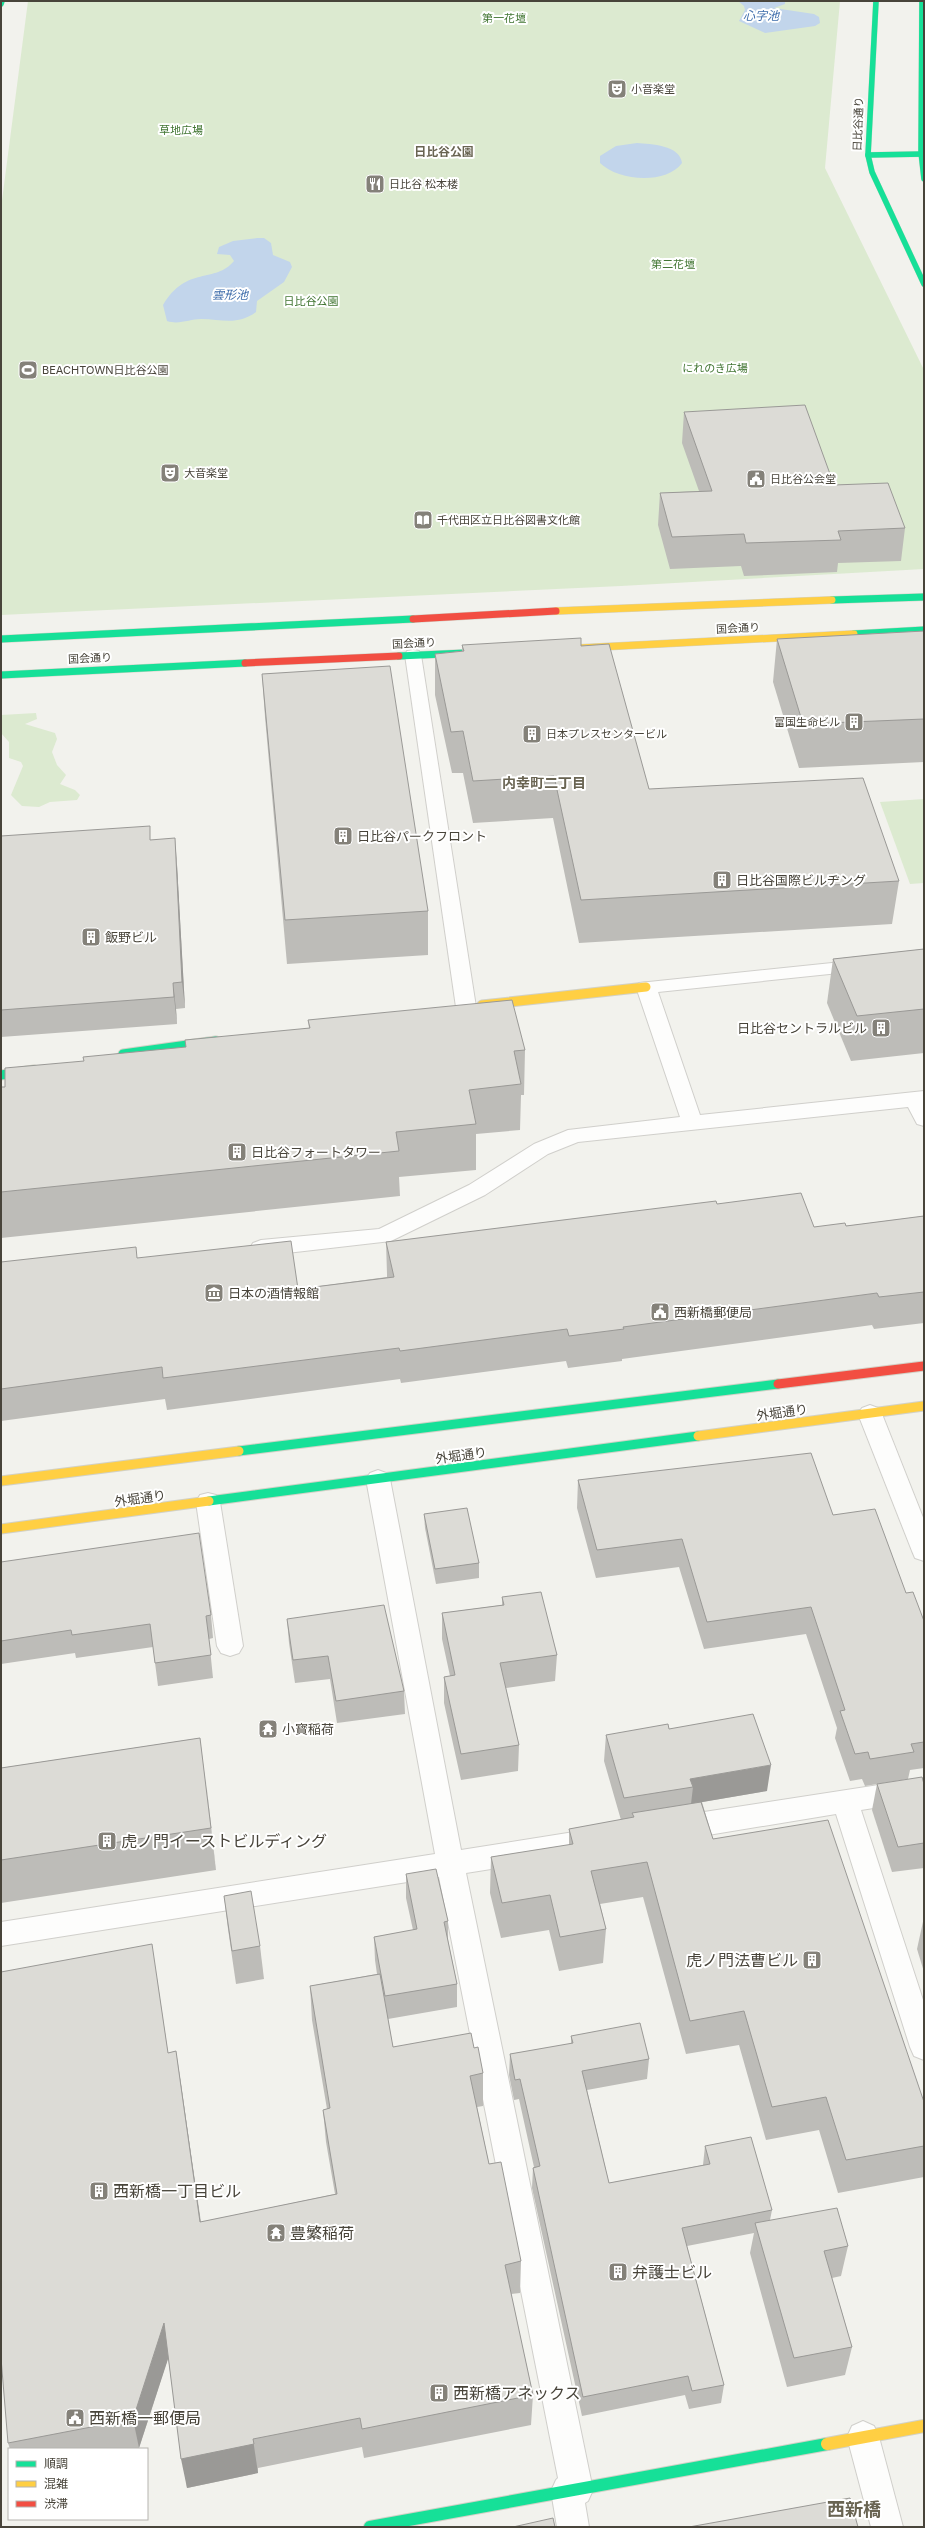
<svg xmlns="http://www.w3.org/2000/svg" width="925" height="2528" font-family="Inter,'Noto Sans JP',sans-serif">
<style>
.green{fill:#dcead0}
.water{fill:#c2d5eb}
.lines{fill:none;stroke-linecap:round;stroke-linejoin:round}
.street-casing{stroke:#d0cfcb;stroke-width:2}
.fast-far3-casing{stroke:#d2d1c6;stroke-width:6}
.fast-far2-casing{stroke:#d2d1c6;stroke-width:8}
.fast-far1-casing{stroke:#d2d1c6;stroke-width:11}
.fast-casing{stroke:#d2d1c6;stroke-width:14}
.slow-far2-casing{stroke:#d2d1c6;stroke-width:8}
.slow-far1-casing{stroke:#d2d1c6;stroke-width:11}
.slow-casing{stroke:#d2d1c6;stroke-width:14}
.jam-far1-casing{stroke:#d2d1c6;stroke-width:8}
.jam-casing{stroke:#d2d1c6;stroke-width:11}
.street{fill:#fdfdfc;fill-rule:evenodd}
.fast-far3{stroke:#16e098;stroke-width:5.5}
.fast-far2{stroke:#16e098;stroke-width:7}
.fast-far1{stroke:#16e098;stroke-width:9}
.fast{stroke:#16e098;stroke-width:12}
.slow-far2{stroke:#ffcf43;stroke-width:7}
.slow-far1{stroke:#ffcf43;stroke-width:9}
.slow{stroke:#ffcf43;stroke-width:12}
.jam-far1{stroke:#f24e42;stroke-width:7}
.jam{stroke:#f24e42;stroke-width:9}
.wall{fill:#bdbcb8}
.shaded-wall{fill:#9a9996}
.building{fill:#dcdbd6;stroke:#9a9996}
.labels{text-anchor:middle;stroke-width:4;stroke-linejoin:round;paint-order:stroke}
.far-park-label{font-size:11px;fill:#417532;stroke:#fff}
.far-poi-label{font-size:11px;fill:#48443a;stroke:#fff;text-anchor:start}
.far-street-label{font-size:11px;fill:#48443a;stroke:#fff}
.far-water-label{font-size:12px;font-style:italic;fill:#3c6baa;stroke:#fff}
.far-neighbourhood-label{font-size:12px;font-weight:bold;fill:#696452;stroke:#fff}
.poi-label{font-size:13px;fill:#48443a;stroke:#fff;text-anchor:start}
.street-label{font-size:13px;fill:#48443a;stroke:#fff}
.neighbourhood-label{font-size:14px;font-weight:bold;fill:#696452;stroke:#fff}
.near-poi-label{font-size:16px;fill:#48443a;stroke:#fff;text-anchor:start}
.near-quarter-label{font-size:18px;font-weight:bold;fill:#696452;stroke:#fff}
</style>
<rect width="100%" height="100%" fill="#f2f2ed"/>
<g class="green">
<polygon points="28,1 840,1 825,168 924,370 924,569 621,586 1,615 1,208"/>
<polygon points="36,713 37,719 25,724 55,733 57,739 52,752 57,765 66,775 60,784 75,790 80,795 77,800 50,802 39,807 22,806 11,795 23,766 21,762 9,758 9,742 1,733 1,715"/>
<polygon points="924,799 924,883 910,884 880,802"/>
</g>
<g class="water">
<polygon points="738,1 785,1 785,4 774,8 814,14 819,17 820,23 815,26 765,33 739,21 745,10 744,6"/>
<path d="M 637,143 C 651,144 680,145 682,163 C 666,185 618,181 600,163 L 600,156 L 616,146 Z"/>
<path d="M 257,238 L 264,238 L 271,243 L 273,255 L 290,262 L 292,267 L 284,282 L 257,301 L 256,312 C 237,326 222,319 201,319 C 190,319 179,325 167,321 L 163,305 C 187,265 215,284 234,261 L 230,255 L 217,254 L 219,247 L 233,241 Z"/>
</g>
<g class="lines">
<defs>
<g id="street">
<polygon points="413,650 419,651 421,655 476,1007 473,1011 466,1013 459,1011 456,1007 405,655 407,651"/>
<polygon points="861,960 868,962 871,966 868,970 658,992 700,1115 924,1091 924,1126 917,1124 908,1107 578,1142 548,1154 485,1195 391,1241 261,1256 253,1253 250,1248 253,1243 261,1240 379,1229 469,1185 534,1144 568,1130 680,1117 636,987 639,983"/>
<polygon points="870,1405 878,1408 882,1414 924,1520 924,1561 915,1558 912,1551 858,1414 862,1408"/>
<polygon points="378,1470 386,1473 390,1479 461,1850 599,1828 609,1832 612,1840 609,1848 599,1852 466,1873 593,2490 588,2501 585,2503 589,2527 557,2527 551,2491 556,2480 558,2478 439,1877 1,1946 1,1922 435,1854 366,1479 370,1473"/>
<polygon points="208,1493 216,1495 220,1502 243,1646 239,1653 230,1656 221,1653 217,1646 196,1502 200,1495"/>
<polygon points="924,1778 924,1800 861,1810 924,2003 924,2060 914,2056 910,2047 836,1814 678,1840 669,1836 665,1828 669,1820 678,1816"/>
<polygon points="863,2421 874,2426 879,2437 903,2527 871,2527 847,2437 852,2426"/>
</g>
<g id="fast-far3">
<polyline points="876,1 868,155 872,172 924,284"/>
<polyline points="922,1 921,152 924,179"/>
<polyline points="1,4 2,1"/>
<polyline points="868,155 924,154"/>
</g>
<g id="fast-far2">
<polyline points="832,600 924,597"/>
<polyline points="854,634 924,630"/>
<polyline points="1,639 413,619"/>
<polyline points="399,656 465,653"/>
<polyline points="1,675 245,663"/>
</g>
<g id="fast-far1">
<polyline points="123,1054 216,1041"/>
<polyline points="1,1075 34,1070"/>
<polyline points="239,1451 778,1384"/>
<polyline points="209,1501 698,1436"/>
</g>
<polyline id="fast" points="370,2527 827,2444"/>
<g id="slow-far2">
<polyline points="556,611 832,600"/>
<polyline points="580,648 854,634"/>
</g>
<g id="slow-far1">
<polyline points="482,1005 646,987"/>
<polyline points="698,1436 924,1406"/>
<polyline points="1,1481 239,1451"/>
<polyline points="1,1529 209,1501"/>
</g>
<polyline id="slow" points="827,2444 924,2426"/>
<g id="jam-far1">
<polyline points="413,619 556,611"/>
<polyline points="245,663 399,656"/>
</g>
<polyline id="jam" points="778,1384 924,1366"/>
</defs>
<use href="#street" class="street-casing"/>
<use href="#fast-far3" class="fast-far3-casing"/>
<use href="#fast-far2" class="fast-far2-casing"/>
<use href="#fast-far1" class="fast-far1-casing"/>
<use href="#fast" class="fast-casing"/>
<use href="#slow-far2" class="slow-far2-casing"/>
<use href="#slow-far1" class="slow-far1-casing"/>
<use href="#slow" class="slow-casing"/>
<use href="#jam-far1" class="jam-far1-casing"/>
<use href="#jam" class="jam-casing"/>
<use href="#street" class="street"/>
<use href="#fast-far3" class="fast-far3"/>
<use href="#fast-far2" class="fast-far2"/>
<use href="#fast-far1" class="fast-far1"/>
<use href="#fast" class="fast"/>
<use href="#slow-far2" class="slow-far2"/>
<use href="#slow-far1" class="slow-far1"/>
<use href="#slow" class="slow"/>
<use href="#jam-far1" class="jam-far1"/>
<use href="#jam" class="jam"/>
</g>
<g class="wall">
<polygon points="684,412 834,485 905,528 901,561 838,563 837,572 744,576 741,566 670,569 658,525 660,493 699,491 682,443"/>
<polygon points="924,631 924,762 799,768 773,682 777,639"/>
<polygon points="462,645 581,646 649,789 899,881 892,924 579,943 553,818 473,823 463,773 452,773 435,695 435,654 462,651"/>
<polygon points="262,674 428,911 428,955 287,964 265,717"/>
<polygon points="1,836 151,840 177,865 185,1008 176,1009 177,1024 1,1037"/>
<polygon points="924,949 924,1053 851,1061 827,1003 833,959"/>
<polygon points="308,1020 525,1050 524,1095 521,1095 520,1130 476,1134 476,1170 399,1177 400,1196 1,1238 1,1087 5,1087 84,1061 186,1047 309,1028"/>
<polygon points="717,1204 814,1227 846,1226 924,1216 924,1323 874,1329 872,1325 622,1359 622,1361 568,1368 566,1361 401,1383 400,1379 167,1410 165,1399 1,1421 1,1262 138,1258 298,1289 387,1277 387,1274 386,1242"/>
<polygon points="578,1480 833,1515 906,1593 924,1621 924,1768 910,1770 908,1779 865,1786 862,1779 850,1781 835,1738 837,1728 806,1634 704,1649 679,1567 596,1578 577,1508"/>
<polygon points="424,1514 479,1563 479,1578 436,1584 425,1528"/>
<polygon points="1,1562 211,1615 213,1638 209,1639 213,1678 158,1686 153,1647 76,1658 75,1653 1,1664"/>
<polygon points="502,1597 557,1655 555,1681 506,1688 519,1745 518,1771 461,1780 444,1703 444,1677 450,1676 442,1639 442,1613 502,1605"/>
<polygon points="287,1619 404,1691 405,1714 337,1723 330,1679 295,1683 289,1643"/>
<polygon points="669,1729 767,1791 702,1802 713,1839 924,2102 924,2177 838,2193 819,2130 766,2140 739,2045 686,2054 643,1897 600,1904 606,1929 603,1963 559,1971 549,1930 501,1938 490,1893 491,1857 569,1845 569,1829 621,1820 604,1761 606,1735"/>
<polygon points="200,1738 216,1870 1,1903 1,1768"/>
<polygon points="877,1784 924,1784 924,1868 892,1872 872,1810"/>
<polygon points="406,1874 448,1921 448,1940 457,1984 457,2007 388,2019 393,2047 474,2048 483,2073 483,2106 477,2107 489,2164 521,2261 520,2293 511,2294 533,2395 531,2425 364,2458 362,2447 258,2468 258,2473 187,2488 168,2358 139,2448 135,2449 10,2449 8,2443 157,1978 168,2053 176,2051 201,2222 335,2194 326,2142 323,2110 327,2109 312,2020 310,1986 377,1974 375,1960 374,1937 413,1930 406,1898"/>
<polygon points="224,1896 260,1946 264,1979 236,1984 228,1929"/>
<polygon points="924,1917 924,1972 917,1949"/>
<polygon points="571,2036 649,2059 647,2079 587,2090 609,2183 703,2165 705,2146 772,2210 770,2220 848,2246 841,2276 832,2278 852,2347 845,2375 787,2387 750,2253 754,2233 687,2246 724,2385 721,2403 689,2409 685,2395 582,2416 532,2188 533,2168 534,2167 519,2099 514,2100 509,2075 510,2054 571,2044"/>
</g>
<g class="shaded-wall">
<polygon points="175,838 177,865 185,1008 182,982"/>
<polygon points="173,983 176,1009 177,1024 174,997"/>
<polygon points="771,1765 767,1791 691,1804 693,1787 690,1779"/>
<polygon points="206,1781 216,1870 211,1828"/>
<polygon points="176,2051 181,2084 205,2254 200,2222"/>
<polygon points="164,2323 170,2353 139,2448 133,2419"/>
<polygon points="253,2439 258,2473 187,2488 181,2459"/>
</g>
<g class="building">
<polygon points="805,405 834,485 888,483 905,528 838,531 841,540 746,543 744,534 672,537 660,493 712,491 684,412"/>
<polygon points="924,631 924,719 803,724 777,639"/>
<polygon points="581,638 581,646 609,644 649,789 863,778 899,881 581,900 554,776 473,781 463,731 451,732 435,654 464,651 462,645"/>
<polygon points="390,666 428,911 285,920 262,674"/>
<polygon points="150,826 150,840 175,838 182,982 173,983 174,997 1,1010 1,836"/>
<polygon points="924,949 924,1009 857,1016 833,959"/>
<polygon points="512,1000 525,1050 514,1051 521,1084 469,1090 476,1124 396,1132 399,1151 1,1192 1,1087 5,1087 5,1068 84,1061 83,1057 186,1047 185,1040 310,1028 308,1020"/>
<polygon points="801,1193 814,1227 845,1223 846,1226 924,1216 924,1292 879,1297 877,1293 623,1327 624,1329 569,1336 567,1329 400,1351 399,1348 163,1378 162,1367 1,1389 1,1262 136,1247 137,1258 291,1241 298,1289 394,1277 386,1242 716,1201 717,1204"/>
<polygon points="811,1453 833,1515 875,1509 906,1593 913,1592 924,1621 924,1742 911,1744 914,1752 870,1759 868,1752 855,1754 840,1711 845,1710 811,1607 707,1622 682,1539 597,1550 578,1480"/>
<polygon points="467,1508 479,1563 435,1569 424,1514"/>
<polygon points="199,1533 211,1615 206,1616 211,1655 155,1663 150,1624 72,1635 71,1630 1,1641 1,1562"/>
<polygon points="541,1592 557,1655 500,1663 519,1745 461,1754 444,1677 455,1675 442,1613 504,1605 502,1597"/>
<polygon points="384,1605 404,1691 336,1701 328,1656 293,1660 287,1619"/>
<polygon points="753,1714 771,1765 690,1779 693,1787 624,1798 606,1735 668,1724 669,1729"/>
<polygon points="200,1738 211,1828 1,1860 1,1768"/>
<polygon points="922,1777 924,1784 924,1843 898,1847 877,1784"/>
<polygon points="701,1802 713,1839 828,1820 924,2102 924,2146 846,2160 826,2097 772,2107 744,2011 690,2021 647,1862 591,1871 606,1929 560,1937 550,1895 502,1903 491,1857 573,1844 569,1829 634,1817 632,1813"/>
<polygon points="436,1869 448,1921 444,1922 457,1984 385,1996 374,1937 417,1929 406,1874"/>
<polygon points="251,1891 260,1946 232,1951 224,1896"/>
<polygon points="152,1944 168,2053 176,2051 200,2222 337,2194 323,2110 330,2108 310,1986 380,1974 393,2047 471,2033 474,2048 478,2047 483,2073 470,2076 489,2164 501,2162 521,2261 505,2265 533,2395 362,2429 360,2418 253,2439 254,2444 181,2459 164,2323 133,2419 8,2443 1,2358 1,1972"/>
<polygon points="640,2023 649,2059 582,2071 609,2183 710,2164 705,2146 751,2137 772,2210 682,2228 724,2385 692,2391 688,2376 583,2397 533,2168 540,2166 520,2079 515,2080 510,2054 573,2043 571,2036"/>
<polygon points="837,2208 848,2246 824,2251 852,2347 794,2358 755,2223"/>
<polygon points="850,2498 858,2527 689,2527"/>
<polygon points="553,2518 555,2527 513,2527"/>
</g>
<defs>
<symbol id="theatre-square" viewBox="-11 -11 22 22"><rect x="-9" y="-9" width="18" height="18" rx="4" fill="#848179" stroke="#fff"/><path d="M-5-5.5Q0-4 5-5.5V0Q5 5 0 6Q-5 5-5 0ZM-3.3-2.5H-1v1.5H-3.3ZM1-2.5H3.3v1.5H1ZM-2.8 1Q0 5.5 2.8 1Z" fill="#fff"/></symbol>
<symbol id="restaurant-square" viewBox="-11 -11 22 22"><rect x="-9" y="-9" width="18" height="18" rx="4" fill="#848179" stroke="#fff"/><path d="M-5-6h1v4h1v-4h1v4h1v-4h1v5L-1.5 .5V6h-2V.5L-5-1ZM5-6V6H3V1.5H1.5Q1.5-4 5-6Z" fill="#fff"/></symbol>
<symbol id="stadium-square" viewBox="-11 -11 22 22"><rect x="-9" y="-9" width="18" height="18" rx="4" fill="#848179" stroke="#fff"/><path d="M0-5a6.5 5 0 1 0 0 10a6.5 5 0 1 0 0-10ZM-3.5-1.8h7v3.6h-7Z" fill="#fff"/></symbol>
<symbol id="civic-square" viewBox="-11 -11 22 22"><rect x="-9" y="-9" width="18" height="18" rx="4" fill="#848179" stroke="#fff"/><path d="M-.6-6.5H3V-4.5H.6V-3L4-1V1h2V6H-6V1h2V-1L-.6-3ZM-1.2 2.5V6h2.4V2.5Z" fill="#fff"/></symbol>
<symbol id="library-square" viewBox="-11 -11 22 22"><rect x="-9" y="-9" width="18" height="18" rx="4" fill="#848179" stroke="#fff"/><path d="M-6-4Q-3-5.5-.7-3.5V5Q-3 3-6 4ZM6-4Q3-5.5 .7-3.5V5Q3 3 6 4Z" fill="#fff"/></symbol>
<symbol id="building-square" viewBox="-11 -11 22 22"><rect x="-9" y="-9" width="18" height="18" rx="4" fill="#848179" stroke="#fff"/><path d="M-4-6H4V6H1V3H-1V6H-4ZM-2.5-4.3h1.7v1.8h-1.7ZM.8-4.3h1.7v1.8H.8ZM-2.5-1h1.7V.8h-1.7ZM.8-1h1.7V.8H.8Z" fill="#fff"/></symbol>
<symbol id="museum-square" viewBox="-11 -11 22 22"><rect x="-9" y="-9" width="18" height="18" rx="4" fill="#848179" stroke="#fff"/><path d="M0-6L6-3V-2H-6V-3ZM-5-1h2V3h-2ZM-1-1h2V3h-2ZM3-1h2V3H3ZM-6 4H6V6H-6Z" fill="#fff"/></symbol>
<symbol id="temple-square" viewBox="-11 -11 22 22"><rect x="-9" y="-9" width="18" height="18" rx="4" fill="#848179" stroke="#fff"/><path d="M0-6L5-2H3V0L6.5 2.5H4V6H1.5V3h-3V6H-4V2.5H-6.5L-3 0V-2H-5Z" fill="#fff"/></symbol>
</defs>
<g fill-rule="evenodd">
<use href="#theatre-square" x="606" y="78" width="22" height="22"/>
<use href="#restaurant-square" x="364" y="173" width="22" height="22"/>
<use href="#stadium-square" x="17" y="359" width="22" height="22"/>
<use href="#theatre-square" x="159" y="462" width="22" height="22"/>
<use href="#civic-square" x="745" y="468" width="22" height="22"/>
<use href="#library-square" x="412" y="509" width="22" height="22"/>
<use href="#building-square" x="843" y="711" width="22" height="22"/>
<use href="#building-square" x="521" y="723" width="22" height="22"/>
<use href="#building-square" x="332" y="825" width="22" height="22"/>
<use href="#building-square" x="711" y="869" width="22" height="22"/>
<use href="#building-square" x="80" y="926" width="22" height="22"/>
<use href="#building-square" x="870" y="1017" width="22" height="22"/>
<use href="#building-square" x="226" y="1141" width="22" height="22"/>
<use href="#museum-square" x="203" y="1282" width="22" height="22"/>
<use href="#civic-square" x="649" y="1301" width="22" height="22"/>
<use href="#temple-square" x="257" y="1718" width="22" height="22"/>
<use href="#building-square" x="96" y="1830" width="22" height="22"/>
<use href="#building-square" x="801" y="1949" width="22" height="22"/>
<use href="#building-square" x="88" y="2180" width="22" height="22"/>
<use href="#temple-square" x="265" y="2222" width="22" height="22"/>
<use href="#building-square" x="607" y="2261" width="22" height="22"/>
<use href="#building-square" x="428" y="2382" width="22" height="22"/>
<use href="#civic-square" x="64" y="2407" width="22" height="22"/>
</g>
<g class="labels">
<g class="far-park-label">
<text x="504" y="22">第一花壇</text>
<text x="181" y="134">草地広場</text>
<text x="673" y="268">第二花壇</text>
<text x="311" y="305">日比谷公園</text>
<text x="715" y="372">にれのき広場</text>
</g>
<g class="far-poi-label">
<text x="631" y="93">小音楽堂</text>
<text x="389" y="188">日比谷 松本楼</text>
<text x="42" y="374">BEACHTOWN日比谷公園</text>
<text x="184" y="477">大音楽堂</text>
<text x="770" y="483">日比谷公会堂</text>
<text x="437" y="524">千代田区立日比谷図書文化館</text>
<text x="840" y="726" text-anchor="end">富国生命ビル</text>
<text x="546" y="738">日本プレスセンタービル</text>
</g>
<g class="far-street-label">
<text transform="translate(858 124) rotate(-88)" y="4">日比谷通り</text>
<text transform="translate(738 628) rotate(-3)" y="4">国会通り</text>
<text transform="translate(414 643) rotate(-3)" y="4">国会通り</text>
<text transform="translate(90 658) rotate(-3)" y="4">国会通り</text>
</g>
<g class="far-water-label">
<text x="761" y="20">心字池</text>
<text x="230" y="299">雲形池</text>
</g>
<g class="far-neighbourhood-label">
<text x="444" y="156">日比谷公園</text>
</g>
<g class="poi-label">
<text x="357" y="841">日比谷パークフロント</text>
<text x="736" y="885">日比谷国際ビルヂング</text>
<text x="105" y="942">飯野ビル</text>
<text x="867" y="1033" text-anchor="end">日比谷セントラルビル</text>
<text x="251" y="1157">日比谷フォートタワー</text>
<text x="228" y="1298">日本の酒情報館</text>
<text x="674" y="1317">西新橋郵便局</text>
<text x="282" y="1734">小寳稲荷</text>
</g>
<g class="street-label">
<text transform="translate(782 1412) rotate(-8)" y="5">外堀通り</text>
<text transform="translate(461 1455) rotate(-8)" y="5">外堀通り</text>
<text transform="translate(140 1498) rotate(-8)" y="5">外堀通り</text>
</g>
<g class="neighbourhood-label">
<text x="544" y="788">内幸町二丁目</text>
</g>
<g class="near-poi-label">
<text x="121" y="1847">虎ノ門イーストビルディング</text>
<text x="798" y="1966" text-anchor="end">虎ノ門法曹ビル</text>
<text x="113" y="2197">西新橋一丁目ビル</text>
<text x="290" y="2239">豊繁稲荷</text>
<text x="632" y="2278">弁護士ビル</text>
<text x="453" y="2399">西新橋アネックス</text>
<text x="89" y="2424">西新橋一郵便局</text>
</g>
<g class="near-quarter-label">
<text x="854" y="2516">西新橋</text>
</g>
</g>
<rect width="925" height="2528" fill="none" stroke="#48443a" stroke-width="4"/>
<rect x="8" y="2448" width="140" height="72" fill="#ffffff" stroke="#b6b4b0"/>
<rect x="16" y="2461" width="20" height="6" fill="#16e098" stroke="#b6b4b0"/>
<text x="44" y="2468" font-size="12" fill="#48443a">順調</text>
<rect x="16" y="2481" width="20" height="6" fill="#ffcf43" stroke="#b6b4b0"/>
<text x="44" y="2488" font-size="12" fill="#48443a">混雑</text>
<rect x="16" y="2501" width="20" height="6" fill="#f24e42" stroke="#b6b4b0"/>
<text x="44" y="2508" font-size="12" fill="#48443a">渋滞</text>
</svg>
